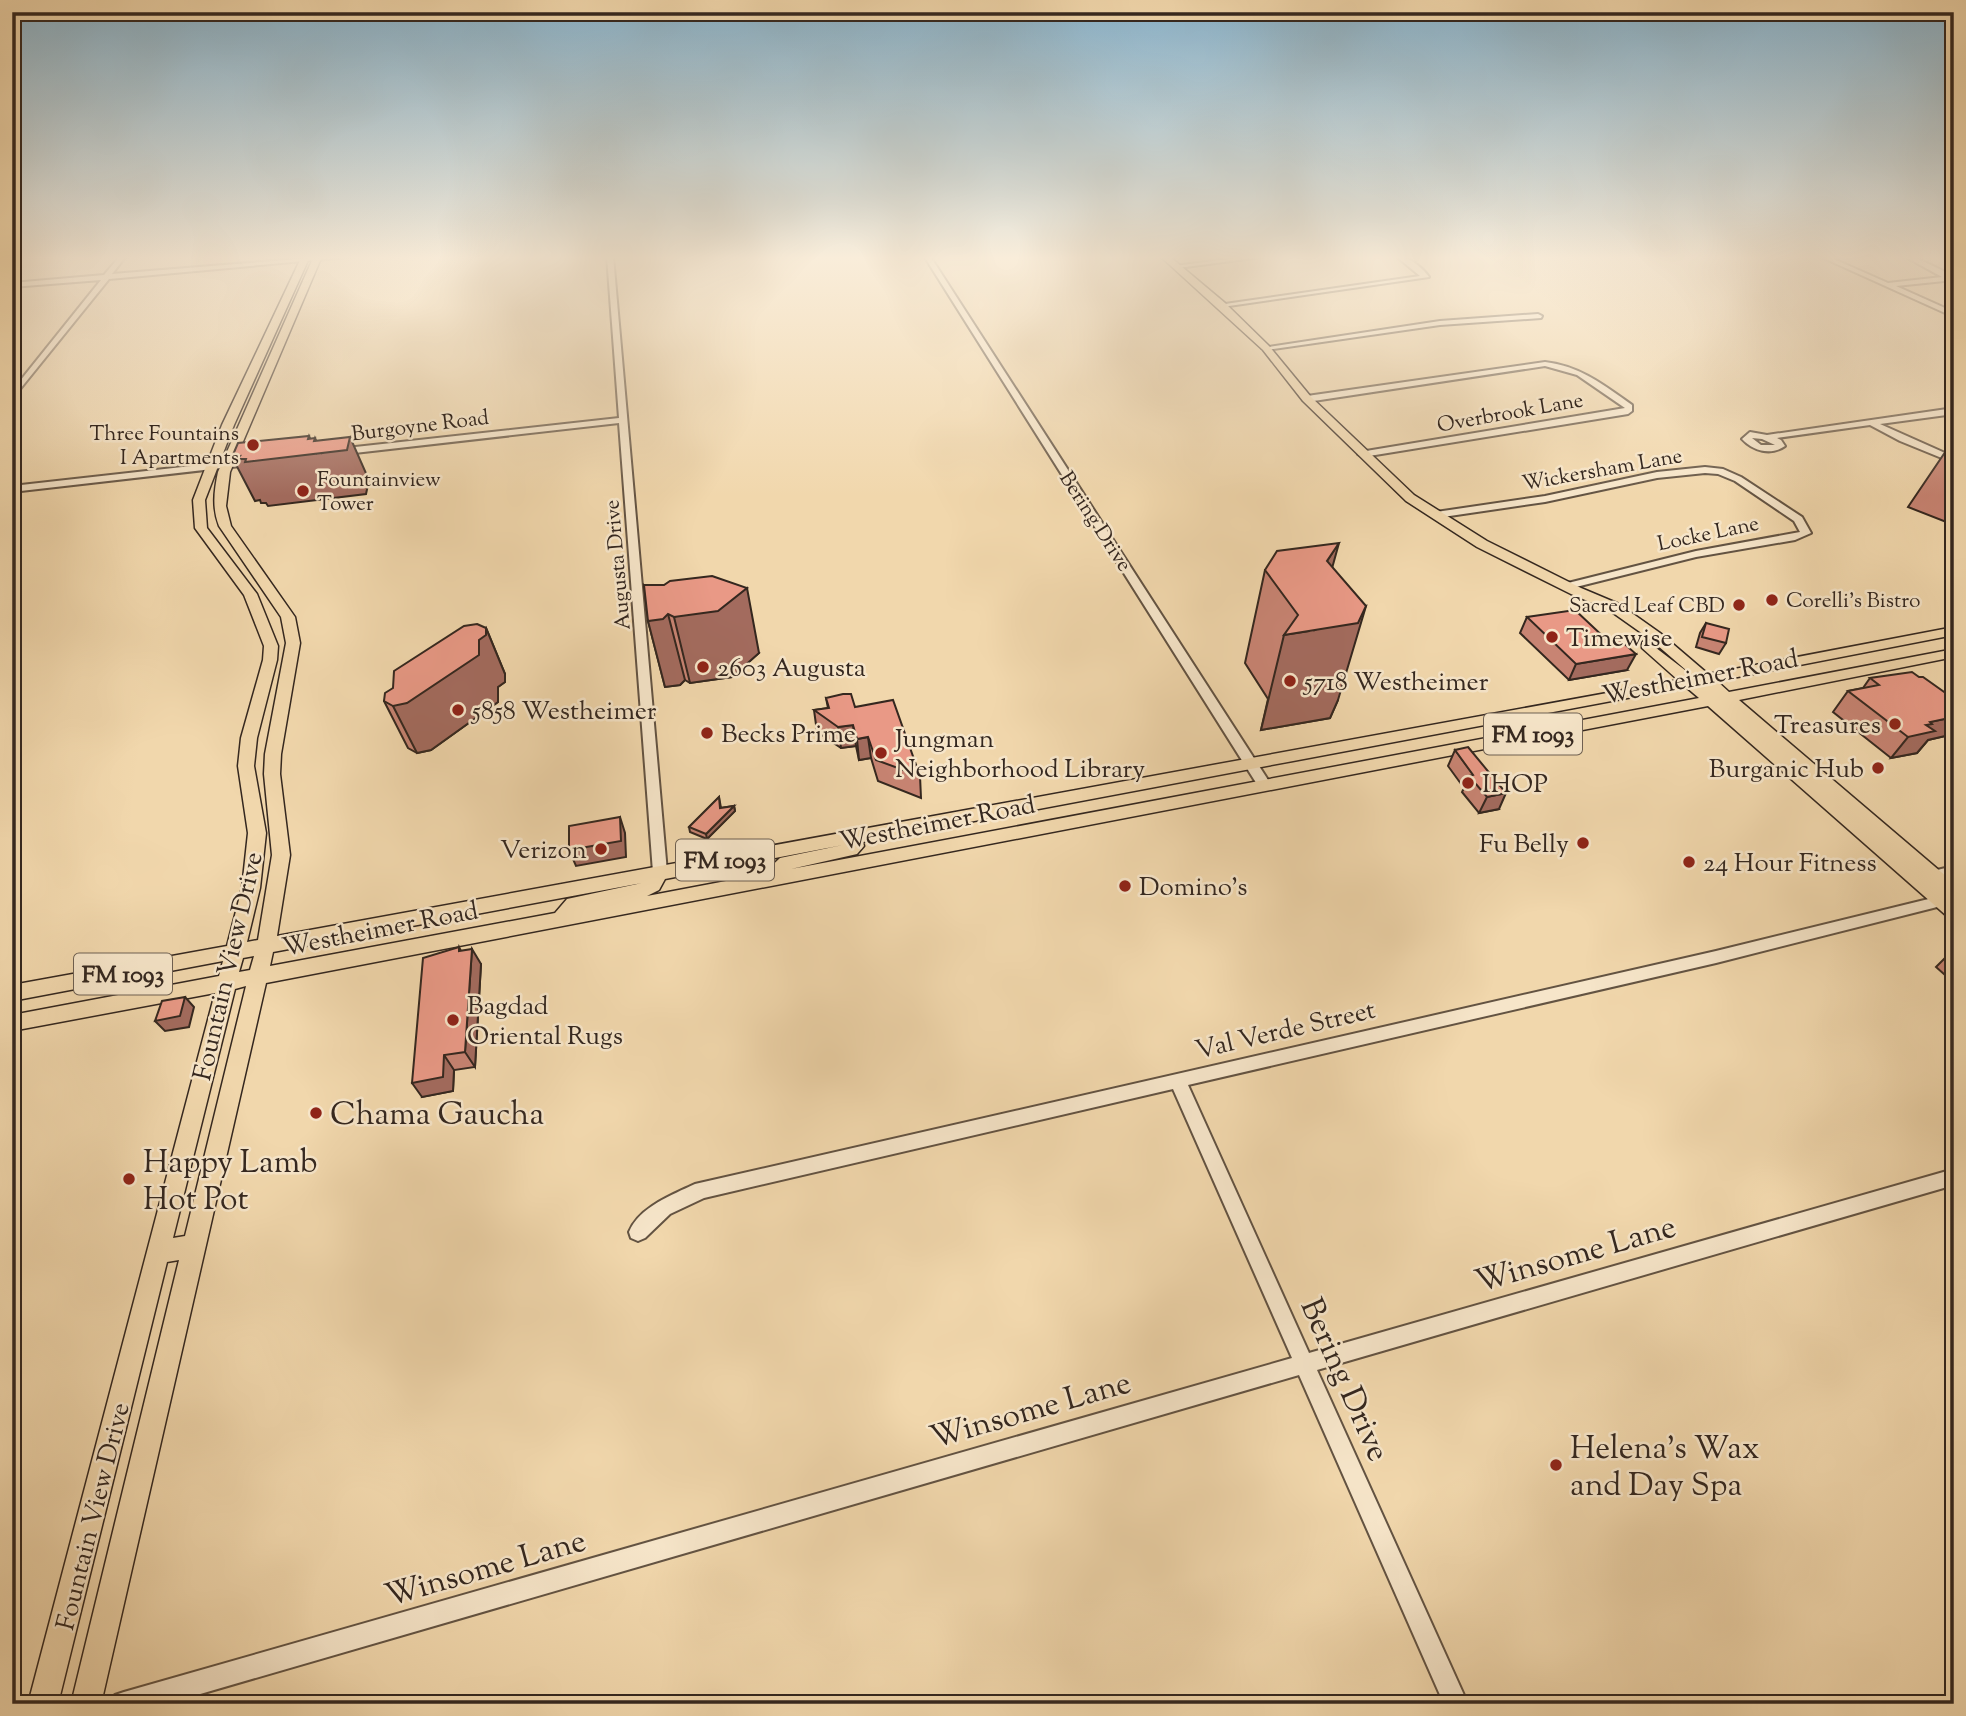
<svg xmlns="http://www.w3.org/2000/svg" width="1966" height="1716" font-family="'Sorts Mill Goudy',serif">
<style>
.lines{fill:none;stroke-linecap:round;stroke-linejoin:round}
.minor-casing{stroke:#635342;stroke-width:4}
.major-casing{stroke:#34271f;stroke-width:3}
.minor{fill:#f6e5c9;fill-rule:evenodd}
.major{fill:#f1d7ac;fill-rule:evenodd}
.wall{fill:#c88473;stroke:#34271f;stroke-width:2}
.shaded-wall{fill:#a36b5e;stroke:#34271f;stroke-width:2}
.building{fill:#e99986;stroke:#34271f;stroke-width:2}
.poi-dot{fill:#8f2418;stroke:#f6e5c9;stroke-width:2.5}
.labels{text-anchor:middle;stroke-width:5;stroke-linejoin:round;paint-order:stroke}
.far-street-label{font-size:21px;fill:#34271f;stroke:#f6e5c9}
.far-poi-label{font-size:21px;fill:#34271f;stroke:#f6e5c9;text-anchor:end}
.shield{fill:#f6e5c9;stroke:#6e6052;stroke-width:2}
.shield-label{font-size:24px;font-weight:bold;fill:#34271f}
.poi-label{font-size:26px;fill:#34271f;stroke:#f6e5c9;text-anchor:start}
.street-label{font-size:26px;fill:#34271f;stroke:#f6e5c9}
.near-poi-label{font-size:32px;fill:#34271f;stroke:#f6e5c9;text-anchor:start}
.near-street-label{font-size:32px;fill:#34271f;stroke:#f6e5c9}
</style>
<rect width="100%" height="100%" fill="#f1d7ac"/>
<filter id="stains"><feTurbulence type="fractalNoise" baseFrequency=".00286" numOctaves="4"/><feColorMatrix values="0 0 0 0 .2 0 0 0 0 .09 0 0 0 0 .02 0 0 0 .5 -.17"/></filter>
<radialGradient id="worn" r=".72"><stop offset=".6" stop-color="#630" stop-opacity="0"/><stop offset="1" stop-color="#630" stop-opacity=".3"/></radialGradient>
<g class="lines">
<defs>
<g id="minor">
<polygon points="120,256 126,256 112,274 335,256 358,256 109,279 12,399 12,391 101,280 12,287 12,283 104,275"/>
<polygon points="607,256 613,256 667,872 660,877 653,872 619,423 337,455 332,452 337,449 619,418"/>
<polygon points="924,256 930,256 1270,783 1272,786 1270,789 1260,789"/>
<polygon points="1251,256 1269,256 1178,268 1175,266"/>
<path d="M 1396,256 C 1408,256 1422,267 1429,277 L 1222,307 L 1218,305 L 1420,276 Z"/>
<polygon points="1819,256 1827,256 1888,283 1942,277 1904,256 1912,256 1954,276 1954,280 1896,286 1954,312 1954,317"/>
<polygon points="1538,314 1542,316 1541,318 1440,325 1266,350 1262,348 1440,321"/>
<path d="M 1545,362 C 1580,366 1604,385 1632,405 L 1632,411 L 1628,414 L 1363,457 L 1358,454 L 1360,452 L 1625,408 L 1577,375 L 1545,366 L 1307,402 L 1303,399 L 1307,396 Z"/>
<path d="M 1954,408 L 1954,414 L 1880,424 L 1954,457 L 1954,463 L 1900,441 L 1870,425 L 1777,438 L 1781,440 L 1785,446 C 1771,456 1753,451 1742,439 L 1750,432 L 1767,435 ZM 1752,438 L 1762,439 L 1775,445 L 1761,445 Z"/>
<polygon points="254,459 259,462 257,464 12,492 12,486"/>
<polygon points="1705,467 1723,469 1741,477 1802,517 1811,533 1795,540 1696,557 1568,589 1564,588 1564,584 1696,551 1800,532 1794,521 1735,481 1718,474 1705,473 1657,478 1545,502 1436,518 1431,515 1436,512 1545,496 1657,472"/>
<polygon points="1954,866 1954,876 1925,883 1920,882 1918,878 1920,874"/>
<path d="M 1949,894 L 1954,895 L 1954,903 L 1949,904 L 1716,963 L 1188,1085 L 1309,1353 L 1954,1169 L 1954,1185 L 1317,1370 L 1468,1704 L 1444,1704 L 1299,1375 L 166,1704 L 112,1704 L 115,1695 L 124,1692 L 1292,1358 L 1173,1089 L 704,1198 L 670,1214 L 645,1238 L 638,1241 L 631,1238 L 629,1232 C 639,1207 672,1195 695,1184 L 1716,951 Z"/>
</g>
<path id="major" d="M 302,256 L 310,256 L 234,425 L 205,500 L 207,528 L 257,594 L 278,646 L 277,660 L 257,738 L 254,766 L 266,833 L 260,888 L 247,942 L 258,940 L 272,855 L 264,774 L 265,754 L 286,643 L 281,617 L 219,526 C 212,508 214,491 218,472 L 314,256 L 322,256 L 230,472 L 226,506 L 231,526 L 295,617 L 300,643 L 281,754 L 280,774 L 290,855 L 277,936 L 1678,680 L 1642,648 L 1642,642 L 1647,641 L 1694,677 L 1650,639 L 1609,610 L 1571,594 L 1477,547 L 1406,501 L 1303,401 L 1263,350 L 1160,256 L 1169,256 L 1225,303 L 1269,346 L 1311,397 L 1414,495 L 1487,541 L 1581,588 L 1619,604 L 1660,633 L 1708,674 L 1954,627 L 1954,635 L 1717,681 L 1729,692 L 1954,649 L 1954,657 L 1739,700 L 1954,883 L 1954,900 L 1951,899 L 1954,901 L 1954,919 L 1948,917 L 1708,706 L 266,983 L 101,1704 L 71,1704 L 179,1260 L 167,1262 L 58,1704 L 28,1704 L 215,993 L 12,1031 L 12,1015 L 219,976 L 223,961 L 12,1001 L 12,985 L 227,946 L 242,888 L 248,833 L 238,766 L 241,738 L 263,660 L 264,646 L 244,595 L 195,528 L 193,500 L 222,425 ZM 1686,687 L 1699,698 L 791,869 L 857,854 L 864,846 L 863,842 ZM 843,845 L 780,858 L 763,874 L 647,896 L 659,890 L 665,879 ZM 642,883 L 567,899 L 555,913 L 270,966 L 273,952 ZM 254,956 L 250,970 L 239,972 L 243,958 ZM 246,986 L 185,1236 L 173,1238 L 235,989 Z"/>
</defs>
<use href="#minor" class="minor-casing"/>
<use href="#major" class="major-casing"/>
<use href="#minor" class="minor"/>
<use href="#major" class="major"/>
</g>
<g class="wall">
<polygon points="1954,439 1954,525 1908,507"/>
<polygon points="1332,566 1338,700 1330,718 1261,730 1268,699 1245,663 1265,570"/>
<polygon points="644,585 759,653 732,677 690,683 685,680 680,685 665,687 648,621"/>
<polygon points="1527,617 1627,670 1569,680 1520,633"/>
<polygon points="1706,623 1726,643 1719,654 1696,647 1700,633"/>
<polygon points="486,628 505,674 505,682 498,687 498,702 431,750 417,753 408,748 384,701 393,688"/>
<polygon points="1919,677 1954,699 1954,734 1928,740 1917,753 1891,758 1833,712 1848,691 1863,688 1870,678"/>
<polygon points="826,698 855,707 920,776 921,798 878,781 871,758 859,760 856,746 841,748 817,732 814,710 828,708"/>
<polygon points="1455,750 1499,809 1479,813 1462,792 1464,788 1448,766"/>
<polygon points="719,797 721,808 734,806 735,811 707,839 690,832 689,827"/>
<polygon points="459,947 461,951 481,964 475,1067 454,1070 453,1091 422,1097"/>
<polygon points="1952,951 1954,951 1954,983 1936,967"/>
</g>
<g class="shaded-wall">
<polygon points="309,436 317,454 314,441 315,438 322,453 350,437 369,480 366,494 268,506 266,503 261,503 260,500 255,501 232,457 308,439"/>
<polygon points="1339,543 1315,630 1366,606 1338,700 1330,718 1261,730 1284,635 1309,631 1327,561"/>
<polygon points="747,588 759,653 732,677 690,683 674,617"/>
<polygon points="668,614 685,680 680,685 665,687 648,621"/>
<polygon points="486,628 505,674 505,682 498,687 498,702 431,750 417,753 393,706 479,640"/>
<polygon points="1636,654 1627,670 1569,680 1576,664"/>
<polygon points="1954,717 1954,734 1928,740 1917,753 1891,758 1908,737 1930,722"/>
<polygon points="853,725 856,746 841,748 838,727"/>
<polygon points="868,737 871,758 859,760 857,739"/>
<polygon points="1506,793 1499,809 1479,813 1487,797"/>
<polygon points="734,806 735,811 707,839 706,834"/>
<polygon points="620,817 625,833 626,857 576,866 569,850"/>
<polygon points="472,949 481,964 475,1067 465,1052"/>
<polygon points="185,997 194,1007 189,1027 165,1031 155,1021"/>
<polygon points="444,1055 454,1070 453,1091 422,1097 412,1083"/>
</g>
<g class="building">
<polygon points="309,436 308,439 315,438 314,441 350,437 347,450 245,462 246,459 238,459 240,456 232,457 238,443"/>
<polygon points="1339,543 1327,561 1366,606 1358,623 1284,635 1298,615 1265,570 1277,551"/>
<polygon points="712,576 747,588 718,611 674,617 668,614 663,619 648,621 644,585 664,585 670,581"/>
<polygon points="1575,610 1609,642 1620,640 1636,654 1576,664 1527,617"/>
<polygon points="1706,623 1729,629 1726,643 1702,637"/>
<polygon points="477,624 486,628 486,635 479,640 479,655 407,703 393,706 384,701 385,693 393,688 394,671 464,626"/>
<polygon points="1912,672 1919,677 1923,677 1954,699 1954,717 1930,722 1932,724 1926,725 1935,731 1908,737 1848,691 1879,685 1870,678"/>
<polygon points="843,694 851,694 855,707 893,700 920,776 876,760 868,737 857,739 853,725 838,727 814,710 829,708 826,698"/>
<polygon points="1468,747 1506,793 1487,797 1469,776 1473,775 1455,750"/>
<polygon points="719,797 720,808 734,806 706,834 689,827"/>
<polygon points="620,817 621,841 569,850 569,826"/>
<polygon points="459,947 459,951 472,949 465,1052 444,1055 443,1077 412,1083 423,958"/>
<polygon points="185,997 180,1016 155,1021 162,1001"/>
</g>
<linearGradient id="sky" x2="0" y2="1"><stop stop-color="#89b6d1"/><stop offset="0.52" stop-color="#f9edda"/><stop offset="1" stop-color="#f9edda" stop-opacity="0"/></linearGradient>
<rect width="1966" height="496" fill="url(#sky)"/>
<g class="poi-dot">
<circle cx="253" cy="445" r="7"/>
<circle cx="303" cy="491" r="7"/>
<circle cx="1772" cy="600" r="7"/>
<circle cx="1739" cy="605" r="7"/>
<circle cx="1552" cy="637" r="7"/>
<circle cx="703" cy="667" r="7"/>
<circle cx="1290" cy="681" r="7"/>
<circle cx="458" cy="710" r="7"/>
<circle cx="1895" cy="724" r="7"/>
<circle cx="707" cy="733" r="7"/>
<circle cx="881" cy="753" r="7"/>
<circle cx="1878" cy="768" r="7"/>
<circle cx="1468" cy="783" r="7"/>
<circle cx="1583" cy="843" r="7"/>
<circle cx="601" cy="849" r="7"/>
<circle cx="1689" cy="862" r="7"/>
<circle cx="1125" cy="886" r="7"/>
<circle cx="453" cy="1020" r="7"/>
<circle cx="316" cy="1113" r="7"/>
<circle cx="129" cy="1179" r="7"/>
<circle cx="1556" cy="1465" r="7"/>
</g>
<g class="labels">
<g class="far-street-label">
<text transform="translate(1510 412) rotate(-10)" y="7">Overbrook Lane</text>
<text transform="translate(420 425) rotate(-7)" y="7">Burgoyne Road</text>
<text transform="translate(1602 469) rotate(-10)" y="7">Wickersham Lane</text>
<text transform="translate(1096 521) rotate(57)" y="7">Bering Drive</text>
<text transform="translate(1708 533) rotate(-12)" y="7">Locke Lane</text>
<text transform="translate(617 565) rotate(-95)" y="7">Augusta Drive</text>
</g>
<g class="far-poi-label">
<text x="239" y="440">Three Fountains<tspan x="239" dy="24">I Apartments</tspan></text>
<text x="317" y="486" text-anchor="start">Fountainview<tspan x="317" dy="24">Tower</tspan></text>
<text x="1786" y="607" text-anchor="start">Corelli’s Bistro</text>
<text x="1725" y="612">Sacred Leaf CBD</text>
</g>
<g class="shield">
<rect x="1484" y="713.5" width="98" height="41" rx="5"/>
<rect x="676" y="839.5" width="98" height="41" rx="5"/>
<rect x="74" y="953.5" width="98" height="41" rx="5"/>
</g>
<g class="shield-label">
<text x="1533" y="742">FM 1093</text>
<text x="725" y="868">FM 1093</text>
<text x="123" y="982">FM 1093</text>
</g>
<g class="poi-label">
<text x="1566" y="646">Timewise</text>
<text x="717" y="676">2603 Augusta</text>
<text x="1304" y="690">5718 Westheimer</text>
<text x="472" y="719">5858 Westheimer</text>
<text x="1881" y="733" text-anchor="end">Treasures</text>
<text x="721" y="742">Becks Prime</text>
<text x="895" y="747">Jungman<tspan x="895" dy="30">Neighborhood Library</tspan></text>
<text x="1864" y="777" text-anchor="end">Burganic Hub</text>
<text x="1482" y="792">IHOP</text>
<text x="1569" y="852" text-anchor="end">Fu Belly</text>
<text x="587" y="858" text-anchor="end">Verizon</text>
<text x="1703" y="871">24 Hour Fitness</text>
<text x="1139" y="895">Domino's</text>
<text x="467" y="1014">Bagdad<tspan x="467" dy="30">Oriental Rugs</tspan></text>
</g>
<g class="street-label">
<text transform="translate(1700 676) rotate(-11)" y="9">Westheimer Road</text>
<text transform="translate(937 822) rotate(-11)" y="9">Westheimer Road</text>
<text transform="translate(380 928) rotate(-11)" y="9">Westheimer Road</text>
<text transform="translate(227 966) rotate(-77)" y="9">Fountain View Drive</text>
<text transform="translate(1285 1029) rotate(-13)" y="9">Val Verde Street</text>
<text transform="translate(92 1516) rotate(-76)" y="9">Fountain View Drive</text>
</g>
<g class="near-poi-label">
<text x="330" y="1124">Chama Gaucha</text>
<text x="143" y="1172">Happy Lamb<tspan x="143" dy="37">Hot Pot</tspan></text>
<text x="1570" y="1458">Helena's Wax<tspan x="1570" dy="37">and Day Spa</tspan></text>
</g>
<g class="near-street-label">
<text transform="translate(1575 1253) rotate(-16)" y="11">Winsome Lane</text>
<text transform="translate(1346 1379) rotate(66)" y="11">Bering Drive</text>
<text transform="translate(1030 1409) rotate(-16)" y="11">Winsome Lane</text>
<text transform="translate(485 1567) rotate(-16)" y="11">Winsome Lane</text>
</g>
</g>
<rect width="1966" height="1716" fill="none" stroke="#f1d7ac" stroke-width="42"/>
<rect x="14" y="14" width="1938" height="1688" fill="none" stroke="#34271f" stroke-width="3.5"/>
<rect x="21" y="21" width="1924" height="1674" fill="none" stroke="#34271f" stroke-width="2"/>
<rect width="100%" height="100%" filter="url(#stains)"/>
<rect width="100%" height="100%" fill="url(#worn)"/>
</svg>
